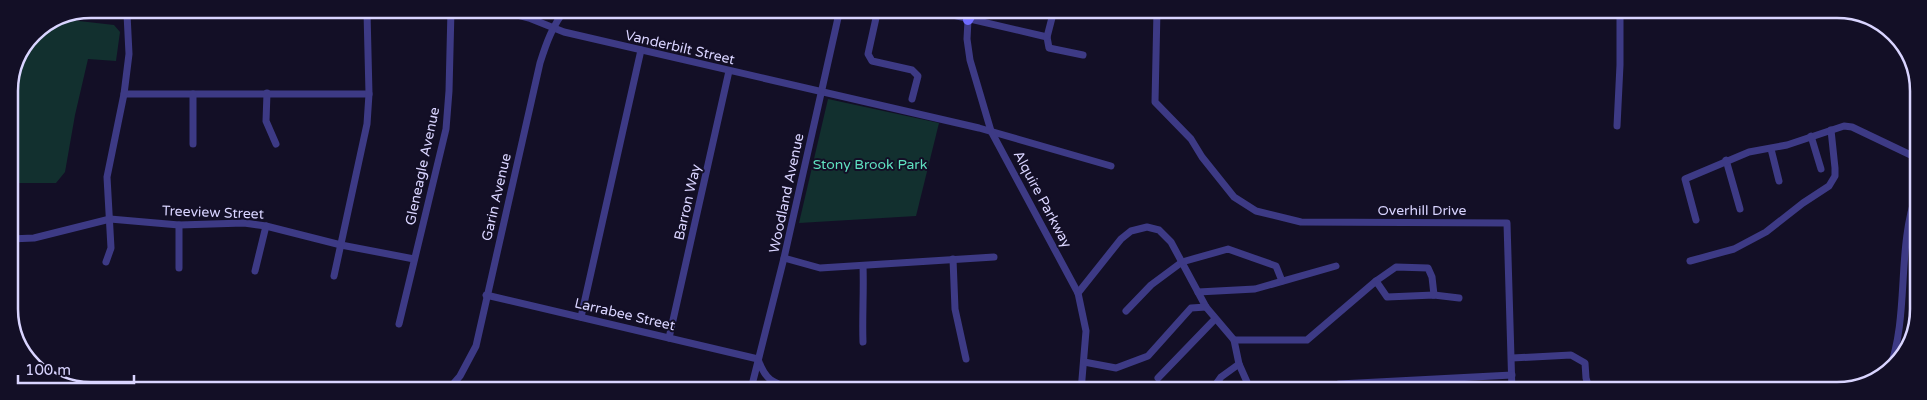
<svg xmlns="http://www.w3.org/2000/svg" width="1927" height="400" font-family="'Varela Round',sans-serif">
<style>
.green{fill:#12302f}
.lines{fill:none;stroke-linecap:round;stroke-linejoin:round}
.minor{stroke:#3d3a85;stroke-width:7}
.secondary{stroke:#6f6bff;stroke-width:10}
.labels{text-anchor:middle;stroke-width:4;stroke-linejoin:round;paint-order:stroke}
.street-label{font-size:14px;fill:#d9d4ff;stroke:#130f26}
.park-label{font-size:14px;fill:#5fe0c0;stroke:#130f26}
.rim{fill:none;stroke:#d9d4ff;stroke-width:2.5}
</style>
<rect width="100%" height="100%" fill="#130f26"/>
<g class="green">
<polygon points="69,18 79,21 114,25 120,32 116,61 88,59 75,115 65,172 56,183 19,183 9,178 9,85 33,32"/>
<polygon points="828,99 939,123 916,216 799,223"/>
</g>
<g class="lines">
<g class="minor">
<polyline points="878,9 868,54 872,61 912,70 918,76 912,99"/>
<polyline points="927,9 1047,37 1049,48 1083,55"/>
<polyline points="88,10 127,14 254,11 451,10 505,12 529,18 564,32 979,128 1111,166"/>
<polyline points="1157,10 1155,102 1191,139 1202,157 1234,197 1256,211 1301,222 1507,223 1512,391"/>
<polyline points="968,20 967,39 970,60 991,131 1078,293 1086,331 1081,391"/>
<polyline points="1047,37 1054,10"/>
<polyline points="267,93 266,121 276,144"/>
<polyline points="124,94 369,94"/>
<polyline points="1617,126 1620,65 1620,10"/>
<polyline points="1811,136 1821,169"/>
<polyline points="193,144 193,94"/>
<polyline points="1771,149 1779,181"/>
<polyline points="1726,160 1740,209"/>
<polyline points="1696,220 1685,179 1749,152 1787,145 1844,126 1852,127 1917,158"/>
<polyline points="10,239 34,238 110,219 179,225 244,223 266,226 341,245 414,259"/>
<polyline points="784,258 820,268 994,257"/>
<polyline points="953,259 955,309 966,359"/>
<polyline points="1690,261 1734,249 1766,232 1803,203 1829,186 1835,176 1835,168 1831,130"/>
<polyline points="106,262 111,248 107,177 124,94 129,54 127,14"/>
<path d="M 863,266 C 864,292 862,317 863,342"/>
<polyline points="179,268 179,225"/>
<polyline points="255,271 266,226"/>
<polyline points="334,276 367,124 369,94 367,12"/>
<polyline points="1376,281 1396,267 1428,268 1432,277 1434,295"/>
<polyline points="1198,292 1255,289 1336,266"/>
<polyline points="1078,293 1121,239 1131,231 1147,227 1159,230 1171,242 1206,307 1234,340 1239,364 1251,391"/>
<path d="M 486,295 L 758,359 C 766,383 775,383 797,390"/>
<polyline points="1126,311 1151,285 1182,262 1228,249 1276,266 1282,281"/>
<polyline points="581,317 641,50"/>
<polyline points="399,324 446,129 449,91 451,10"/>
<polyline points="669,338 729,71"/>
<polyline points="1234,340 1307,340 1376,281 1387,297 1434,295 1459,298"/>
<polyline points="1512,358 1571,355 1585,363 1586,378 1590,391"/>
<polyline points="1084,362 1116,368 1148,356 1191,308 1206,307"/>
<path d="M 1889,371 C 1910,314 1896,250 1917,192"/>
<polyline points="1158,378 1215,319"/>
<polyline points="753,381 784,258 840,9"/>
<polyline points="1339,384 1512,375"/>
<path d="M 448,390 L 460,376 L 476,346 L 540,63 C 546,44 553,24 566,9"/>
<polyline points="1211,391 1221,377 1239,364"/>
</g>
<polyline class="secondary" points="968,20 974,10"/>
</g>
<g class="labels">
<g class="street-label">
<text transform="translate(680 47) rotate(13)" y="5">Vanderbilt Street</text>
<text transform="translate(422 166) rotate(-78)" y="5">Gleneagle Avenue</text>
<text transform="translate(786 193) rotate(-78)" y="5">Woodland Avenue</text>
<text transform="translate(496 197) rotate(-77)" y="5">Garin Avenue</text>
<text transform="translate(1043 199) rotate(62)" y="5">Alquire Parkway</text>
<text transform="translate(687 202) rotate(-77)" y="5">Barron Way</text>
<text x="1422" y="215">Overhill Drive</text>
<text transform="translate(213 212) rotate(2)" y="5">Treeview Street</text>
<text transform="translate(625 314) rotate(13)" y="5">Larrabee Street</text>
</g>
<g class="park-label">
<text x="870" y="169">Stony Brook Park</text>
</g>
</g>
<path d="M0 0H1927V400H0ZM91 18H1837A73 73 0 0 1 1910 91V309A73 73 0 0 1 1837 382H91A73 73 0 0 1 18 309V91A73 73 0 0 1 91 18Z" fill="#130f26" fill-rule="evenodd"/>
<path class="rim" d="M91 18H1837A73 73 0 0 1 1910 91V309A73 73 0 0 1 1837 382H91A73 73 0 0 1 18 309V91A73 73 0 0 1 91 18Z"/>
<path d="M18 375v8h116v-8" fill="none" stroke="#d9d4ff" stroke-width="2.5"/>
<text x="25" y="375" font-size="15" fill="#d9d4ff" stroke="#130f26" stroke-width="4" paint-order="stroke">100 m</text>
</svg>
